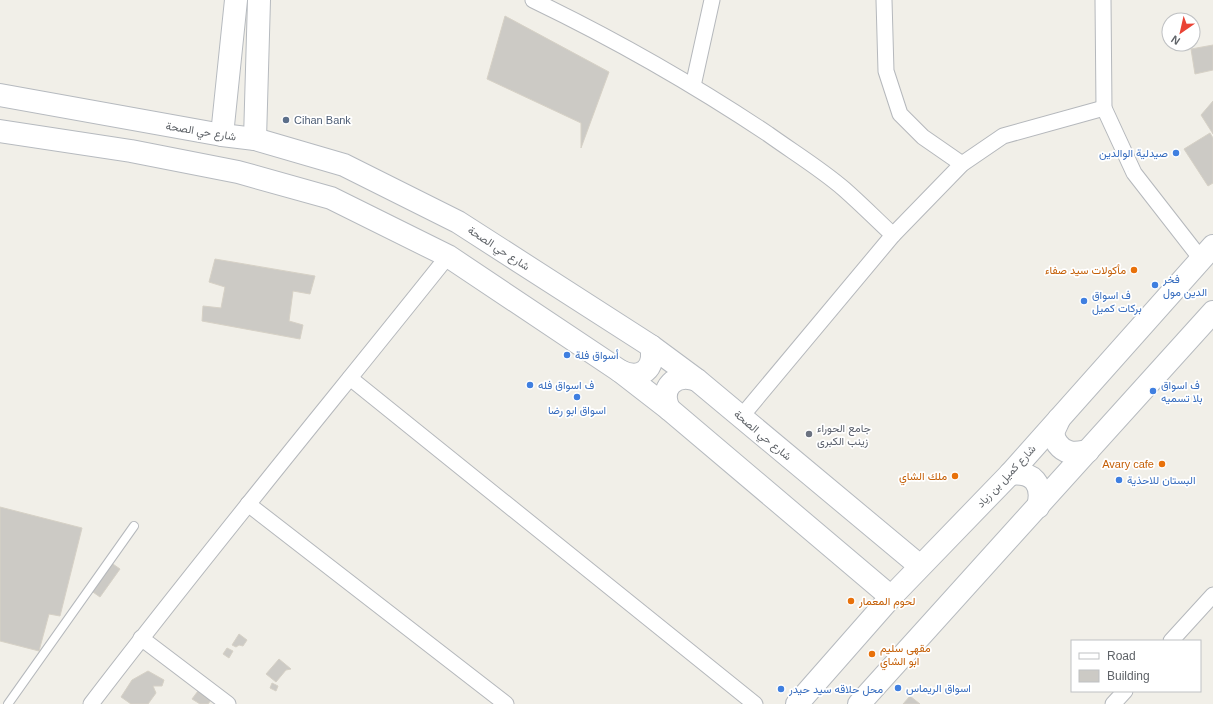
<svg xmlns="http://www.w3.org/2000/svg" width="1213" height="704" font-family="Arial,Vazirmatn,sans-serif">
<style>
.building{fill:#cccac5;stroke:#d6d1c6}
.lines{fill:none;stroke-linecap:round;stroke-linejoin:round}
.lane-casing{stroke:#b5b8bc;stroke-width:10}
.street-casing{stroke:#b5b8bc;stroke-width:17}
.secondary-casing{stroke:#b6babf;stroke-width:24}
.lane{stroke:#fff;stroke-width:8}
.street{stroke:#fff;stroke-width:15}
.secondary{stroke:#fff;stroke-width:22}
.service-dot{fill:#5c6f8a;stroke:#fff;stroke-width:1.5}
.shop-dot{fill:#3f7fe0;stroke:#fff;stroke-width:1.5}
.food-dot{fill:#e8710a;stroke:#fff;stroke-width:1.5}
.worship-dot{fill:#6b7280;stroke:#fff;stroke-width:1.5}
.labels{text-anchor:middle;stroke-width:3.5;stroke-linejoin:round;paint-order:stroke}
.service-label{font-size:11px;fill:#4e5e75;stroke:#fff;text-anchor:start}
.street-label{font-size:11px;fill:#5f6368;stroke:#fff}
.shop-label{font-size:11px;fill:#366cbe;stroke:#fff;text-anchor:start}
.food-label{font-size:11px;fill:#c56008;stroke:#fff;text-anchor:end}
.worship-label{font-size:11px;fill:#5b616d;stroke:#fff;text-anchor:start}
</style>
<rect width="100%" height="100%" fill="#f1efe8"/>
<g class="building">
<polygon points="505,16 609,72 581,148 581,123 487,79"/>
<polygon points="1213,45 1213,70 1195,74 1191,49"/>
<polygon points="1213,101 1213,134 1201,115"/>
<polygon points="1210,133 1213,138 1213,183 1208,186 1184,149"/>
<polygon points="215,259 315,276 310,294 293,291 289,321 303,325 300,339 202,321 203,306 221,308 225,287 209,282"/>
<polygon points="0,507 82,528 60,616 49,614 39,651 0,641"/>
<polygon points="110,562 120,569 100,597 90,590"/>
<polygon points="239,634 247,640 243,646 239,645 236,647 232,645"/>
<polygon points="227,648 233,651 229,658 223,654"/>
<polygon points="279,659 291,669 286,670 276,682 266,674"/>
<polygon points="148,671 164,680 162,686 153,686 156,693 148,704 131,704 121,697 132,680"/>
<polygon points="272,683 278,686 276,691 270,688"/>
<polygon points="198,691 211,700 208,704 200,704 192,699"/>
<polygon points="910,696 920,704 903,704"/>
</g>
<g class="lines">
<defs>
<polyline id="lane" points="8,704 134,526"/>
<g id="street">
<path d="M 533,0 C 614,39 693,84 768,134 C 793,152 821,169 844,189 C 861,204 877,220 893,235"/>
<polyline points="884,0 886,71 900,114 923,137 962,164"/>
<polyline points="1103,0 1104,108 1134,173 1201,259"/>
<polyline points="693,86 712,0"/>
<polyline points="350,378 755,704"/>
<polyline points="741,417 893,235 962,164 1003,136 1104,108"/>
<polyline points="248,504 506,704"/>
<polyline points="141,638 228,704"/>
<polyline points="1171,641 1213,595"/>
<path d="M 91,704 C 207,552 329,405 448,256"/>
<polyline points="1113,704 1125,691"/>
</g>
<g id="secondary">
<polyline points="0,95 222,135 255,139 344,165 458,222 651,346 697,380 920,566"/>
<polyline points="0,131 131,151 238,172 331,198 448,256 620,371 669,409 891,597"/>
<polyline points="222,135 236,0"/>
<polyline points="255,139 259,0"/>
<path d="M 620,371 C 641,381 656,369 651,346"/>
<path d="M 669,409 C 659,388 675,372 697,380"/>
<path d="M 1059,419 C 1058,423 1055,427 1054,431 C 1052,440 1061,450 1069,452 C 1075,454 1082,452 1088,451"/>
<path d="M 1010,474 C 1033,471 1044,484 1038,507"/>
<polyline points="797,704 891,597 1010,474 1213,246"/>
<polyline points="859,704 1213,312"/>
</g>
</defs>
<use href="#lane" class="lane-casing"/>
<use href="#street" class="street-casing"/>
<use href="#secondary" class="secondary-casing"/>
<use href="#lane" class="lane"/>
<use href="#street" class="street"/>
<use href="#secondary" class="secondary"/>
</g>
<circle class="service-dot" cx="286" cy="120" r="4"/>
<g class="shop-dot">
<circle cx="1176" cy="153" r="4"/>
<circle cx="1155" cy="285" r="4"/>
<circle cx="1084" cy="301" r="4"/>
<circle cx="567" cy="355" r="4"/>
<circle cx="530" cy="385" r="4"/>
<circle cx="1153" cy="391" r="4"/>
<circle cx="577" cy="397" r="4"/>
<circle cx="1119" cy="480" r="4"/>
<circle cx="898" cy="688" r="4"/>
<circle cx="781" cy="689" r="4"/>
</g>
<g class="food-dot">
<circle cx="1134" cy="270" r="4"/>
<circle cx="1162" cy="464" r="4"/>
<circle cx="955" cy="476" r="4"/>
<circle cx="851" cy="601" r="4"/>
<circle cx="872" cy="654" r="4"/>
</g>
<circle class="worship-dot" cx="809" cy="434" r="4"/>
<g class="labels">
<g class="service-label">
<text x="294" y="124">Cihan Bank</text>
</g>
<g class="street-label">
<text transform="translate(201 131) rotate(9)" y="4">شارع حي الصحة</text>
<text transform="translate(499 248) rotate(33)" y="4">شارع حي الصحة</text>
<text transform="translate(763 435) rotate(40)" y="4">شارع حي الصحة</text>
<text transform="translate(1006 476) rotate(-47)" y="4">شارع كميل بن زياد</text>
</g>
<g class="shop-label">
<text x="1168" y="157" text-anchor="end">صيدلية الوالدين</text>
<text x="1163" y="283">فخر<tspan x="1163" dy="13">الدين مول</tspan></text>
<text x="1092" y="299">ف اسواق<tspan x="1092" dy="13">بركات كميل</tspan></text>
<text x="575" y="359">أسواق فلة</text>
<text x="538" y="389">ف اسواق فله</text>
<text x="1161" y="389">ف اسواق<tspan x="1161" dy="13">بلا تسميه</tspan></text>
<text x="577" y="414" text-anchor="middle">اسواق ابو رضا</text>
<text x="1127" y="484">البستان للاحذية</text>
<text x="906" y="692">اسواق الريماس</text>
<text x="789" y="693">محل حلاقه سيد حيدر</text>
</g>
<g class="food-label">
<text x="1126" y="274">مأكولات سيد صفاء</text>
<text x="1154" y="468">Avary cafe</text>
<text x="947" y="480">ملك الشاي</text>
<text x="859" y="605" text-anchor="start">لحوم المعمار</text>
<text x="880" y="652" text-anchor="start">مقهى سليم<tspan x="880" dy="13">ابو الشاي</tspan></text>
</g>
<g class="worship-label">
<text x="817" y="432">جامع الحوراء<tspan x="817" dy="13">زينب الكبرى</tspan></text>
</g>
</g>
<rect x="1071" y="640" width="130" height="52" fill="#ffffff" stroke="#bfc1c3"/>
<rect x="1079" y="653" width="20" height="6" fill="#ffffff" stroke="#bfc1c3"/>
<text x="1107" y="660" font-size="12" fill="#5f6368">Road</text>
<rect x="1079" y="670" width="20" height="12" fill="#cccac5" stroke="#bfc1c3"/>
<text x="1107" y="680" font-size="12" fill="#5f6368">Building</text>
<g transform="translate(1181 32) rotate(214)"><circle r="19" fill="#ffffff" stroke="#bfc1c3"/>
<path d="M0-3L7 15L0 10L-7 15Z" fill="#ea4335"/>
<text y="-6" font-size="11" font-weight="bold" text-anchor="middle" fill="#5f6368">N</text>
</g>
</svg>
